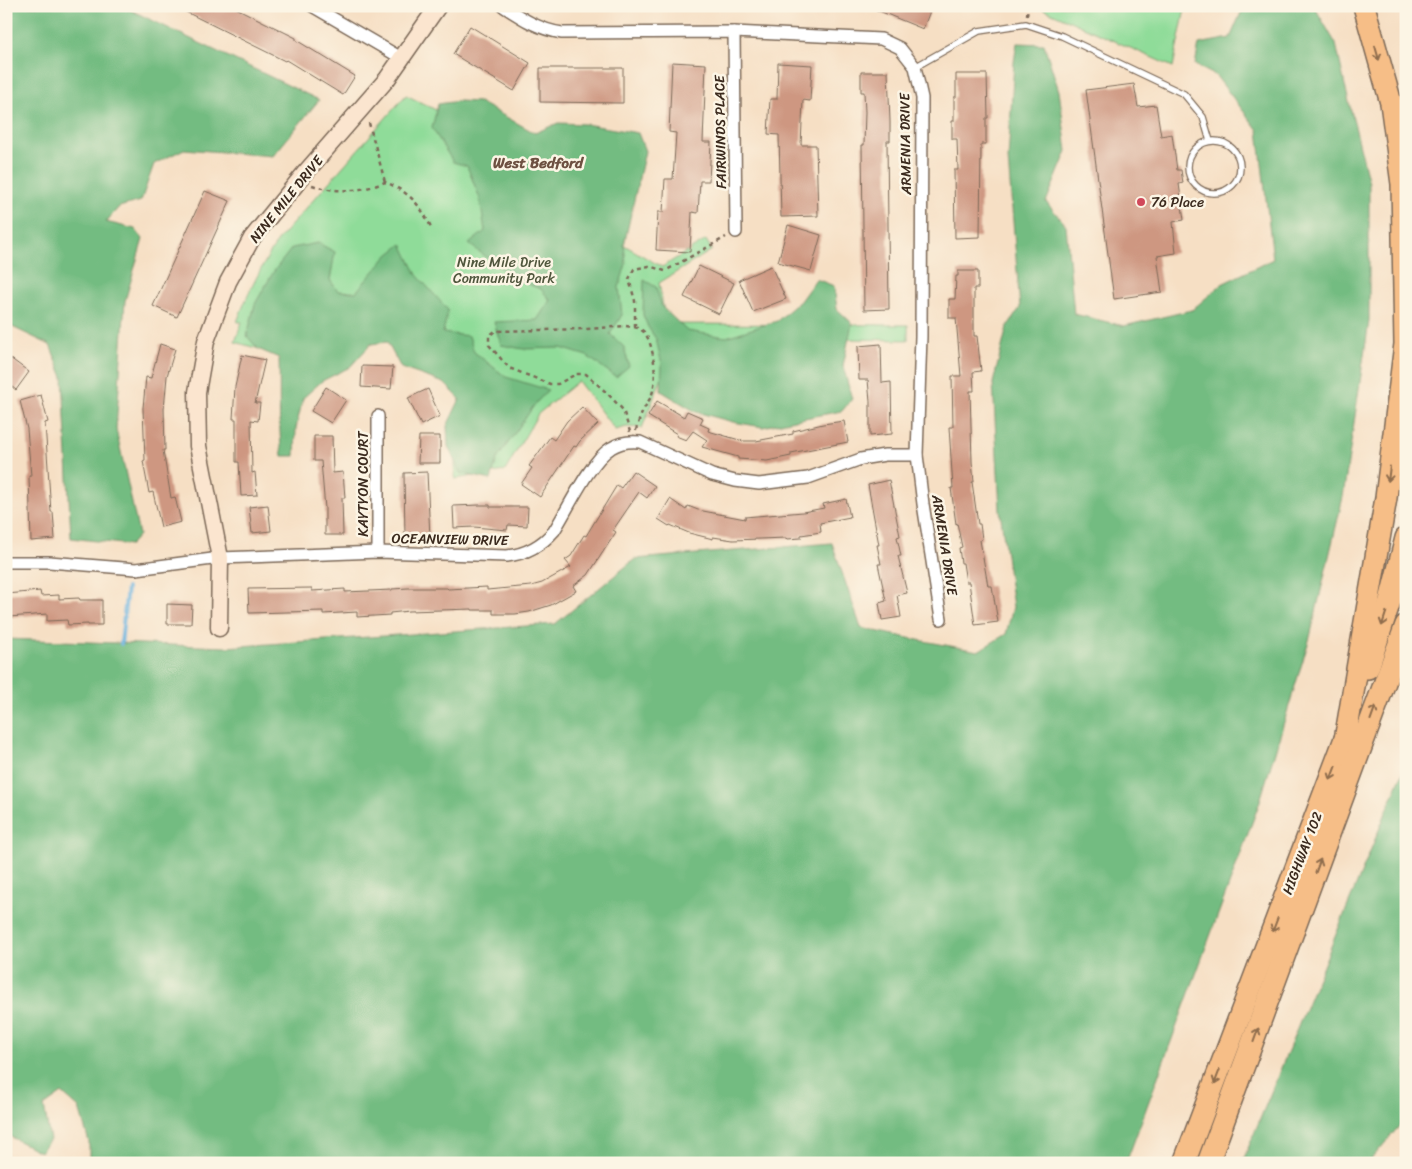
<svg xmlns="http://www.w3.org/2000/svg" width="1412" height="1169" font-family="Sriracha,sans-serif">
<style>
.green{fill:#8fdc99;stroke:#65835c}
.forest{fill:#73bc81;stroke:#577350}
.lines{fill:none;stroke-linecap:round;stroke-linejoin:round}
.stream{stroke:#66b0de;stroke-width:4}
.building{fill:#ce9781}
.lane-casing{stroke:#7c6958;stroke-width:8}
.street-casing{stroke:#7c6958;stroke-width:14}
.secondary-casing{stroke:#7c6958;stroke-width:19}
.highway-casing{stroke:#7c6958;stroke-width:24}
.path{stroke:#7c6958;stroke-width:2.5;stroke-dasharray:4 4;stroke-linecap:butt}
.lane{stroke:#fff;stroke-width:5.5}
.street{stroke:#fff;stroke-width:11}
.secondary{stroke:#fbe5cf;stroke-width:16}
.highway{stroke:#f6be87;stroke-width:21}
.oneway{stroke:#8f6d4d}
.poi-dot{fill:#d1495b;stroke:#fcf5e5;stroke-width:2}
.labels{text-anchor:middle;stroke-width:5;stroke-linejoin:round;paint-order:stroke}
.street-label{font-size:14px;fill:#3b2a1e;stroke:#fcf5e5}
.poi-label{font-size:14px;fill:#3b2a1e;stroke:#fcf5e5;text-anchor:start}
.park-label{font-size:14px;fill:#50563d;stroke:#fcf5e5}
.neighbourhood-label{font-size:15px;font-weight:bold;fill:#6e5041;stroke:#fcf5e5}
</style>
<rect width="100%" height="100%" fill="#fcf5e5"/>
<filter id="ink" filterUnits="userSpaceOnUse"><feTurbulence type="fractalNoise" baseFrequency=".02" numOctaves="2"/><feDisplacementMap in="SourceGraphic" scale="10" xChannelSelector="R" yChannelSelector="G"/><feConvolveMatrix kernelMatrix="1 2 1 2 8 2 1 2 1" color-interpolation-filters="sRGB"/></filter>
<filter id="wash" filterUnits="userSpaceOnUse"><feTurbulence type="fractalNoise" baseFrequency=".0096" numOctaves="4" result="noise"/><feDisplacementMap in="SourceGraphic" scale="20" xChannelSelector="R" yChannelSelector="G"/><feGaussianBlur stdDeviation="1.12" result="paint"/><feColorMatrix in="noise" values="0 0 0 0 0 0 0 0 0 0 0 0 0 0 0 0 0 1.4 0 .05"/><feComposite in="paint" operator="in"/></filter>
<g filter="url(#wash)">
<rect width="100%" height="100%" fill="#f6dfc4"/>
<g class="green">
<polygon points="1044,6 1183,6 1185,9 1173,67 1043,9"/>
<path d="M 406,95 L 506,145 L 624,245 L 662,267 L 706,240 L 712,250 L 659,283 L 666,324 L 908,325 L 908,340 L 847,339 L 664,372 L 642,428 L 627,427 L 615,430 L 578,381 L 538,414 L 505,471 L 455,479 L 455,461 L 468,424 L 456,383 L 423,350 L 378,340 L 294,359 L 235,342 L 242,322 L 237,322 C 248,292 262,265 279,239 Z"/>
</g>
<g class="forest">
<polygon points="6,6 122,6 319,100 273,156 184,149 154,164 141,201 119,207 106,222 135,229 143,239 125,301 116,429 139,535 130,545 71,538 63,377 50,345 6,324"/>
<polygon points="1244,6 1314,6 1336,44 1346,90 1369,183 1369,321 1343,497 1310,637 1259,804 1126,1163 89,1163 89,1142 79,1108 62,1093 44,1106 50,1140 40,1152 9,1136 6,1133 6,639 226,647 555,624 635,559 832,543 861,628 918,640 978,651 1006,634 1013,607 1000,510 993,383 1007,327 1020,308 1008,159 1014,62 1017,43 1044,44 1059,91 1067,151 1046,202 1066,225 1074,314 1124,326 1192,310 1222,284 1273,259 1258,130 1216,76 1195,65 1199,44 1230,38"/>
<polygon points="459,101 479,102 535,133 558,123 585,124 638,133 645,151 624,245 626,264 619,287 622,315 610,334 624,347 629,366 616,377 587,356 561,348 523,349 501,345 494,322 537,320 550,300 541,289 517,280 469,244 485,231 480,199 467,166 453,162 432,128 438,104"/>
<path d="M 318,243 L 335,252 L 330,280 L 338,291 L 356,292 L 388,255 L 402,244 L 417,275 L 448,310 L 443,333 L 469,336 L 474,352 L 506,377 L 548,390 L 535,404 L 497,459 L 491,480 L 460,473 L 448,446 L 447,426 L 460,399 L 444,383 L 401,368 L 387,342 L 371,344 L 350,367 L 322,381 L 303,398 L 296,428 L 295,456 L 282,456 C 278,424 280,391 279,358 L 258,349 L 247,336 L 255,304 L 274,271 L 292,248 Z"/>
<polygon points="816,279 834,286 837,309 852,323 843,366 852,399 842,411 794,420 763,427 733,422 696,412 661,391 662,364 656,339 648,327 643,315 644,280 656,287 662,307 687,331 726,337 777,321 800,301"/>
<polygon points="1406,764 1406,1118 1368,1163 1242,1163"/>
</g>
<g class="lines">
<polyline class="stream" points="121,644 127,588"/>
</g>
<g id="blocks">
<g class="building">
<polygon points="174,6 232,6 296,38 296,40 355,76 343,95 286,60 285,61"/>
<polygon points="867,6 932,6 923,29"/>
<polygon points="470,26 530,63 514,91 453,54"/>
<polygon points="672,62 706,64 703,142 711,142 709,181 700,181 698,213 692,212 690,252 656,250 658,212 663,212 665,179 673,179 676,133 669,132"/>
<polygon points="778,63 812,65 810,101 803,100 801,145 816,145 818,216 781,217 779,135 768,134 770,99 777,99"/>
<polygon points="540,68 623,68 623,103 540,102"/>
<polygon points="861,72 888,72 890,122 890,141 887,141 889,309 864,310 862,145 864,145 865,112 864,92 861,92"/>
<polygon points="956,74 987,74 988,118 986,118 986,144 981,144 980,237 955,238 954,170 958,170 957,139 952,139 952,121 954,121 954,97 956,97"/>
<polygon points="1134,84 1138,107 1156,105 1161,136 1172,134 1177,170 1181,170 1183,183 1179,184 1184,220 1173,222 1176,253 1157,256 1162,292 1114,299 1086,90"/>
<polygon points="205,191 230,201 177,317 153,306"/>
<polygon points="788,225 821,235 811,271 778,262"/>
<polygon points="699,266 734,283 719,314 684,297"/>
<polygon points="771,266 786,299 753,312 739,280"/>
<polygon points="958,271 978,271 978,288 974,288 974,336 977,336 981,371 973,372 974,391 970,391 972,462 974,482 972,482 978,524 980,524 982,539 980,540 988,586 992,586 998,622 975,625 969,582 966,582 963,563 961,563 959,548 962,547 957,523 956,524 951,488 953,488 949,427 953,427 952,376 961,376 956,318 949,318 949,299 955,299 956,276 958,276"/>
<polygon points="160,344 175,349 167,376 164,409 165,450 163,450 171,498 175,497 181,522 161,527 153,492 149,493 143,461 145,460 143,408 146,377 151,378"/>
<polygon points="881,344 882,383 891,382 892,434 870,436 870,401 868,380 859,380 858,346"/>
<polygon points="6,355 29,372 16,390 6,382"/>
<polygon points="242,355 265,360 255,403 260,403 258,421 251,420 252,473 255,472 257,495 241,496 239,462 236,462 236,419 233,419 235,387"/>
<polygon points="362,366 393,367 391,389 361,387"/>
<polygon points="326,387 346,400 331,423 311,411"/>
<polygon points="428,389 440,416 421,425 408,398"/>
<polygon points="41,395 48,422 45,423 51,512 53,512 55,539 31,541 29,476 31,476 27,429 20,401"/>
<polygon points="657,401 684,417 687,411 703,418 700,424 709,428 708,431 743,441 756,441 793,434 793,431 823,424 844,421 848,442 791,453 791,456 767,461 738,459 738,457 702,447 707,440 693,431 686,440 676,436 677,434 648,416"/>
<polygon points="582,407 598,424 580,441 576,447 574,446 540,497 521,484 532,468 529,466 550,437 554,440 567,421"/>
<polygon points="314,436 332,436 333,473 343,472 345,498 342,498 343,535 325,535 325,509 321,461 314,461"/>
<polygon points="419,436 440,436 440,463 418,463"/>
<polygon points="633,471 655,486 647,498 639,492 613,530 616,532 588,575 573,586 576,591 551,605 529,612 515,614 493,614 493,610 472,610 472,609 409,611 390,613 390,615 357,617 357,612 323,614 323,611 249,613 248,589 312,588 312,591 345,589 345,592 392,590 392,589 408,588 447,588 448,589 487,587 487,590 531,586 542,583 571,567 565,560 571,556 584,535 586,536 617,485 621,488"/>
<polygon points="427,472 430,538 405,538 404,473"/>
<polygon points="889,480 900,536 897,537 901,556 898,556 907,593 897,595 901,617 882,620 879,603 886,601 878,564 881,564 877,545 879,545 868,485"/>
<polygon points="670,499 686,510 688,506 698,510 745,519 745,517 803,512 824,508 823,504 846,499 850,517 820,523 821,532 801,535 801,538 787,539 786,538 733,540 713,537 713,539 689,533 670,525 669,526 658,519"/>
<polygon points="268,505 271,531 252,533 249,507"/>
<polygon points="480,505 490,505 490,507 528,507 527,526 508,525 507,530 474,527 454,528 453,506"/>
<polygon points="40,591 41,596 59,595 59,599 79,598 80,600 102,600 102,625 88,625 88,624 68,625 67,620 47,621 47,614 9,617 7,594"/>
<polygon points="167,604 192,605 191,624 167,624"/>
</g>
</g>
</g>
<g filter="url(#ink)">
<use href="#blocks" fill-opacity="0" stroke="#7c6958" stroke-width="1"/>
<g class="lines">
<defs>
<g id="lane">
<polyline points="915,67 979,31 1026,24 1062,36 1184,94 1203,117 1210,141"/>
<circle cx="1214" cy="167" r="26"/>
</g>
<g id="street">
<polyline points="312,6 403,59"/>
<path d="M 503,6 C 523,19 538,29 562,33 L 734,32 L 881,39 L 900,48 L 915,67 L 922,98 L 921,336 L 917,455 L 923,504 L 941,619"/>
<polyline points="734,32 736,232"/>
<polyline points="378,416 378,552"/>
<path d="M 6,562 L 49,562 L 136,569 L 220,558 L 378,552 L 507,556 C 526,554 541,546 554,531 C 568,509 590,461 611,448 C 620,442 630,441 640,442 L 712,475 L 735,481 L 759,484 L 808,478 L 861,459 L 885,455 L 917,455"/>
</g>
<polyline id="secondary" points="219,628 220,558 198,446 197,392 206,341 228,282 252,238 305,173 387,79 438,6"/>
<g id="highway">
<polyline points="1368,668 1390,601 1406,538"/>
<polyline points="1345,740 1386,498 1405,344 1402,184 1391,103 1364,6"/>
<polyline points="1184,1163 1349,728"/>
<polyline points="1208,1163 1406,625"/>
</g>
</defs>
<use href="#lane" class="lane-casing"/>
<use href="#street" class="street-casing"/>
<use href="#secondary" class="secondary-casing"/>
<use href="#highway" class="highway-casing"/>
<g class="path">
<polyline points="1027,15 1028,6"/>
<polyline points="369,123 385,182"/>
<path d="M 312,185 C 336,193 362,192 385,182 C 409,192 420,204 431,227"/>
<path d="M 626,326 C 633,327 639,327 644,332 C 654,344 657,376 653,390 C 652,397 648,401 645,407 C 639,418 636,430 633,441 L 623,410 L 608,394 L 586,374 L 576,374 L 558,384 L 550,384 L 509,368 L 489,345 L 489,336 L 495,331 L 587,329 Z"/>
<polyline points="635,327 635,301 629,279 634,269 649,266 665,271 726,237"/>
</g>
<use href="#lane" class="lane"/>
<use href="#street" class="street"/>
<use href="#secondary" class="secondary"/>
<use href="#highway" class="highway"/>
</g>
<defs><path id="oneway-shaft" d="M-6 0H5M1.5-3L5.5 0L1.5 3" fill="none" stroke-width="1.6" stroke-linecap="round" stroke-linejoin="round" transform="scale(1.25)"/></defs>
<g class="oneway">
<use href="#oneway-shaft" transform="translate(1377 53) rotate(74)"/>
<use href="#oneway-shaft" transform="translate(1389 474) rotate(97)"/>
<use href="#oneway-shaft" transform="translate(1384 619) rotate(108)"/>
<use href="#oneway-shaft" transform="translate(1373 713) rotate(-70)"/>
<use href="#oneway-shaft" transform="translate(1333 773) rotate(111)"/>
<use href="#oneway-shaft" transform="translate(1318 866) rotate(-70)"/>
<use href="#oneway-shaft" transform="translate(1275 925) rotate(111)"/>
<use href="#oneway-shaft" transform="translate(1256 1035) rotate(-70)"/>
<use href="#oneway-shaft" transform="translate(1217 1077) rotate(111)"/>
</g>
</g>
<circle class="poi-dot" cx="1141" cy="202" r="5"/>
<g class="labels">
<g class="street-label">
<text transform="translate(720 132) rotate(-91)" y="5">FAIRWINDS PLACE</text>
<text transform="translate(905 144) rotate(-91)" y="5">ARMENIA DRIVE</text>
<text transform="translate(286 199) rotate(-51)" y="5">NINE MILE DRIVE</text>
<text transform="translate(363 484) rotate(-90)" y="5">KAYTYON COURT</text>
<text transform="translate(450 539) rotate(1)" y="5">OCEANVIEW DRIVE</text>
<text transform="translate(945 545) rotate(81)" y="5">ARMENIA DRIVE</text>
<text transform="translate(1302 853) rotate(-69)" y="5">HIGHWAY 102</text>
</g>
<g class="poi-label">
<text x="1151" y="207">76 Place</text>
</g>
<g class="park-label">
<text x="504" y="267">Nine Mile Drive<tspan x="504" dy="16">Community Park</tspan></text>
</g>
<g class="neighbourhood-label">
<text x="538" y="168">West Bedford</text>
</g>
</g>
<rect width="1412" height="1169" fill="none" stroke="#fcf5e5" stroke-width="25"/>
</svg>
